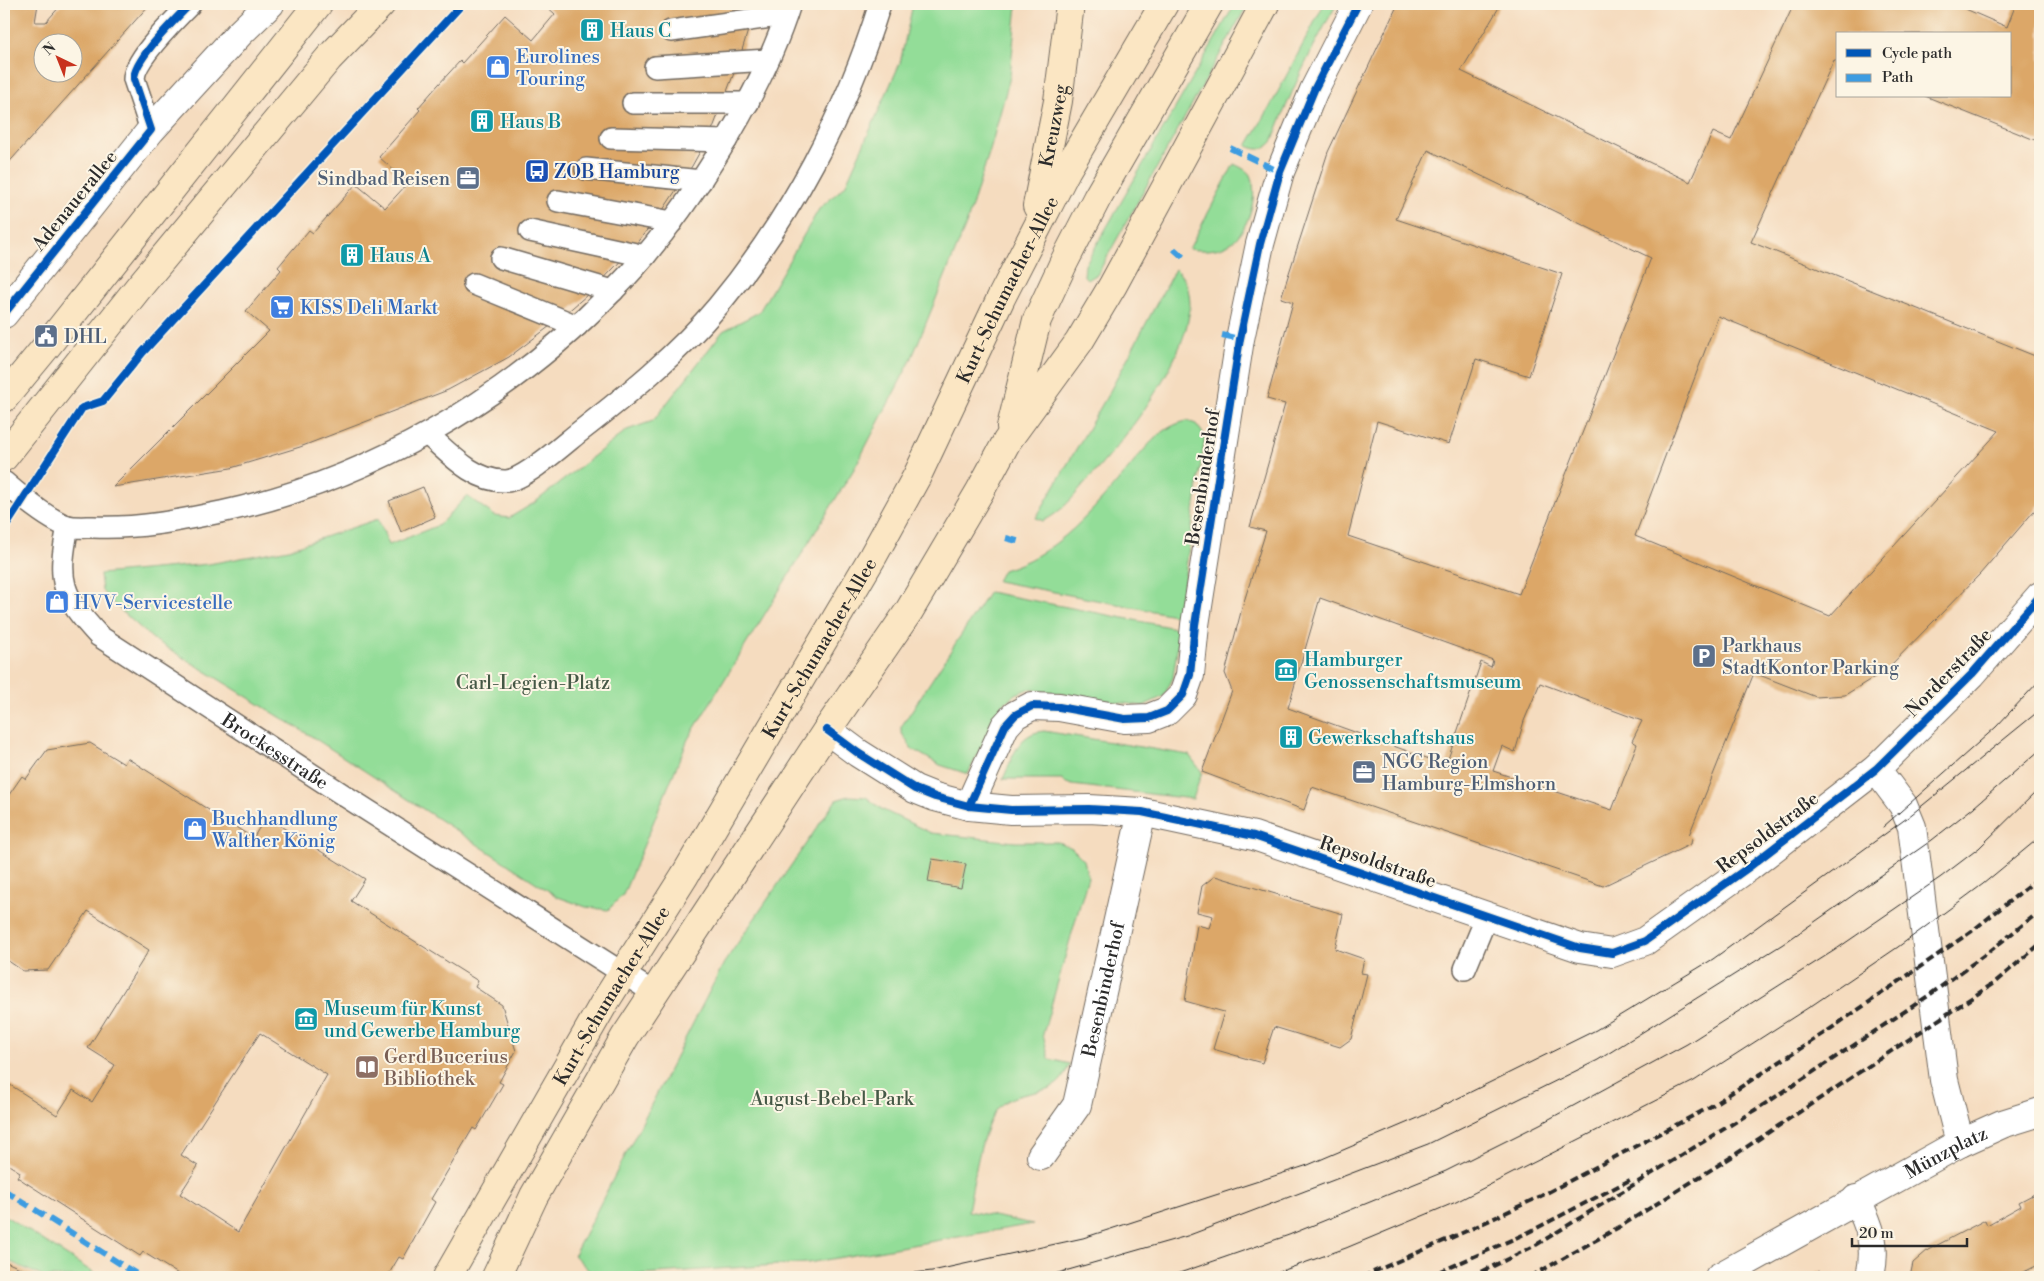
<svg xmlns="http://www.w3.org/2000/svg" width="2044" height="1281" font-family="'Libre Bodoni',serif">
<style>
.green{fill:#93dd98;stroke:#5f8462}
.building{fill:#dca767;fill-rule:evenodd}
.lines{fill:none;stroke-linecap:round;stroke-linejoin:round}
.service-casing{stroke:#72695f;stroke-width:24}
.minor-casing{stroke:#72695f;stroke-width:30}
.tertiary-casing{stroke:#72695f;stroke-width:30}
.secondary-casing{stroke:#72695f;stroke-width:30}
.service{stroke:#fff;stroke-width:21}
.minor{stroke:#fff;stroke-width:28}
.tertiary{stroke:#fff;stroke-width:28}
.secondary{stroke:#fbe6c3;stroke-width:28}
.tram{stroke:#2b2b2b;stroke-width:1}
.rail{stroke:#2b2b2b;stroke-width:4;stroke-dasharray:8 4;stroke-linecap:butt}
.quiet{stroke:#3d9ce1;stroke-width:6;stroke-dasharray:12 6;stroke-linecap:butt}
.cycleway-casing{stroke:#fcf5e5;stroke-width:11}
.cycleway{stroke:#0057b8;stroke-width:8}
.labels{text-anchor:middle;stroke-width:4;stroke-linejoin:round;paint-order:stroke}
.culture-label{font-size:19px;fill:#0d838f;stroke:#fcf5e5;text-anchor:start}
.shop-label{font-size:19px;fill:#366cbe;stroke:#fcf5e5;text-anchor:start}
.street-label{font-size:19px;fill:#2b2b2b;stroke:#fcf5e5}
.transit-label{font-size:19px;fill:#164399;stroke:#fcf5e5;text-anchor:start}
.service-label{font-size:19px;fill:#4e5e75;stroke:#fcf5e5;text-anchor:start}
.park-label{font-size:19px;fill:#455846;stroke:#fcf5e5}
.education-label{font-size:19px;fill:#785e54;stroke:#fcf5e5;text-anchor:start}
</style>
<rect width="100%" height="100%" fill="#fcf5e5"/>
<filter id="ink" filterUnits="userSpaceOnUse"><feTurbulence type="fractalNoise" baseFrequency=".02" numOctaves="2"/><feDisplacementMap in="SourceGraphic" scale="10" xChannelSelector="R" yChannelSelector="G"/><feConvolveMatrix kernelMatrix="1 2 1 2 8 2 1 2 1" color-interpolation-filters="sRGB"/></filter>
<filter id="wash" filterUnits="userSpaceOnUse"><feTurbulence type="fractalNoise" baseFrequency=".0096" numOctaves="4" result="noise"/><feDisplacementMap in="SourceGraphic" scale="20" xChannelSelector="R" yChannelSelector="G"/><feGaussianBlur stdDeviation="1.12" result="paint"/><feColorMatrix in="noise" values="0 0 0 0 0 0 0 0 0 0 0 0 0 0 0 0 0 1.4 0 .05"/><feComposite in="paint" operator="in"/></filter>
<g filter="url(#wash)">
<rect width="100%" height="100%" fill="#f5dcbf"/>
<g class="green">
<polygon points="913,4 1017,4 1010,77 990,150 966,225 911,360 854,469 688,739 623,895 608,910 586,907 558,897 311,736 153,639 117,607 102,591 100,574 209,564 289,549 378,519 389,545 439,525 467,496 495,516 509,518 534,503 627,430 653,421 723,331 759,312 819,209 845,186 900,63"/>
<polygon points="1235,4 1248,4 1097,275 1087,279 1084,276 1085,265"/>
<path d="M 1324,4 L 1337,4 C 1311,48 1290,94 1272,142 C 1264,150 1258,151 1247,146 L 1270,107 Z"/>
<path d="M 1234,164 C 1240,167 1247,170 1250,175 C 1260,194 1248,230 1231,243 C 1218,251 1203,251 1189,249 Z"/>
<path d="M 1175,269 C 1229,314 1121,444 1088,480 C 1075,495 1061,513 1043,521 L 1036,518 L 1110,391 Z"/>
<path d="M 1187,421 L 1196,424 L 1205,436 L 1179,616 L 997,581 L 1003,570 C 1054,555 1085,519 1119,480 C 1139,458 1156,427 1187,421 Z"/>
<polygon points="989,592 1180,629 1173,678 1164,696 1143,706 1028,689 1016,694 1002,705 968,774 940,765 912,749 901,732 901,727"/>
<path d="M 1044,731 L 1189,755 L 1202,772 L 1193,799 L 1072,785 L 1064,782 L 1062,779 L 1003,779 C 1013,758 1017,733 1044,731 Z"/>
<path d="M 849,796 L 866,797 L 883,810 L 931,833 L 1015,842 L 1058,842 L 1072,848 L 1084,860 L 1088,877 L 1043,1034 L 1049,1059 L 1070,1064 C 1067,1069 1064,1077 1060,1081 C 1045,1097 1014,1089 998,1108 C 980,1130 974,1182 968,1211 L 1033,1224 L 808,1263 L 595,1277 L 574,1255 L 724,963 L 836,800 Z"/>
<polygon points="4,1216 4,1215 100,1277 44,1277 4,1259"/>
</g>
<g id="blocks">
<g class="building">
<path d="M 4,4 L 38,4 L 35,22 L 46,22 L 62,4 L 150,4 L 4,168 ZM 42,42 L 72,42 L 72,72 L 42,72 Z"/>
<polygon points="544,4 756,4 739,60 713,128 692,166 663,210 631,250 594,289 558,320 509,357 448,390 300,447 231,468 113,487 269,331 246,311 281,270 278,267 309,230 313,233 356,184 385,208 408,183 379,157 420,110 418,108 438,85 460,61 462,63 505,15 533,40 555,14"/>
<path d="M 1398,4 L 1501,4 L 1461,71 L 1690,182 L 1713,132 L 1731,140 L 1794,4 L 1954,4 L 2007,27 L 2016,4 L 2040,4 L 2040,142 L 1925,96 L 2010,96 L 2010,34 L 1838,34 L 1838,62 L 1834,60 L 1751,242 L 2040,358 L 2040,504 L 1980,574 L 1886,670 L 1845,695 L 1816,697 L 1754,673 L 1689,835 L 1692,838 L 1691,844 L 1603,886 L 1312,787 L 1304,810 L 1202,772 L 1232,691 L 1225,673 L 1242,608 L 1266,531 L 1250,527 L 1285,404 L 1267,399 L 1293,302 L 1281,298 L 1328,152 ZM 1428,150 L 1651,258 L 1519,594 L 1348,536 L 1377,421 L 1449,444 L 1476,359 L 1529,376 L 1562,274 L 1396,219 ZM 1718,316 L 1999,431 L 1830,616 L 1635,536 ZM 1320,598 L 1493,660 L 1491,667 L 1481,662 L 1446,765 L 1288,708 ZM 1540,683 L 1642,721 L 1632,741 L 1637,744 L 1612,810 L 1493,771 L 1502,746 L 1515,752 L 1524,721 Z"/>
<polygon points="423,487 435,517 401,532 389,501"/>
<path d="M 90,743 L 124,764 L 127,758 L 253,838 L 266,817 L 365,879 L 351,901 L 478,981 L 475,987 L 502,1005 L 516,1051 L 499,1082 L 503,1084 L 476,1130 L 473,1128 L 431,1199 L 435,1202 L 403,1259 L 399,1257 L 387,1277 L 183,1277 L 143,1252 L 140,1256 L 17,1177 L 20,1172 L 4,1162 L 4,1081 L 57,1115 L 73,1090 L 92,1102 L 115,1065 L 88,1048 L 149,950 L 88,911 L 48,970 L 23,971 L 4,958 L 4,802 L 22,776 L 26,779 L 47,750 ZM 260,1033 L 327,1075 L 238,1232 L 180,1194 L 198,1166 L 181,1155 Z"/>
<polygon points="932,859 966,864 961,888 928,882"/>
<polygon points="1215,876 1343,914 1335,949 1364,959 1361,973 1367,974 1351,1039 1340,1047 1274,1027 1262,1063 1213,1049 1224,1012 1185,1001 1197,925 1209,928 1213,916 1197,912 1202,886"/>
<polygon points="2040,1191 2040,1264 2014,1277 1910,1277 1913,1263 1928,1250 1985,1220 1987,1225 2021,1206 2019,1202"/>
<polygon points="4,1261 40,1277 4,1277"/>
<polygon points="1819,1271 1828,1277 1807,1277"/>
</g>
</g>
</g>
<g filter="url(#ink)">
<use href="#blocks" fill-opacity="0" stroke="#72695f" stroke-width="1"/>
<g class="lines">
<defs>
<g id="service">
<polyline points="671,31 786,15"/>
<polyline points="655,67 768,60"/>
<polyline points="633,103 748,103"/>
<path d="M 151,130 L 134,79 C 134,59 175,20 190,4"/>
<polyline points="611,138 726,141"/>
<polyline points="586,169 701,181"/>
<polyline points="558,201 672,222"/>
<polyline points="530,231 645,256"/>
<polyline points="501,258 613,291"/>
<polyline points="474,284 577,326"/>
<path d="M 427,434 C 449,453 474,482 506,481 C 524,480 563,445 578,433 C 627,395 678,354 718,306 C 791,218 846,113 880,4"/>
<path d="M 4,482 C 19,495 49,520 67,526 C 75,528 85,527 93,527 C 138,529 177,521 221,512 C 370,480 506,400 612,292 C 652,252 686,205 716,157 C 746,109 773,58 790,4"/>
<path id="s1" d="M 68,526 C 57,582 61,595 99,636 L 345,796 L 654,993"/>
<polyline points="1465,969 1487,916"/>
</g>
<g id="minor">
<polyline points="827,730 858,753 915,789 935,797 969,806 1011,810 1089,809 1142,812 1254,836 1580,948 1612,953 1645,941 1749,867 1876,769 1972,674 2040,596"/>
<polyline points="1876,769 1903,805 1912,827 1944,1080 1960,1143"/>
<polyline points="969,806 1005,726 1015,715 1032,706 1059,707 1125,719 1149,718 1167,711 1183,695 1190,675 1195,625 1240,339 1260,244 1280,172 1314,90 1358,4"/>
<path id="s2" d="M 1041,1156 L 1077,1105 L 1142,812"/>
<path d="M 1856,1199 C 1871,1227 1877,1246 1870,1277"/>
<path id="s3" d="M 1719,1277 L 1960,1143 L 2002,1124 L 2040,1112"/>
</g>
<polyline id="tertiary" points="4,314 151,130 239,34 270,4"/>
<g id="secondary">
<path id="s4" d="M 1037,206 L 1058,101 L 1070,4"/>
<polyline points="4,398 46,347 318,4"/>
<polyline points="1011,427 1037,320 1064,262 1097,198 1209,4"/>
<polyline points="4,457 139,287 329,58 381,4"/>
<path id="s5" d="M 447,1277 L 603,1005 L 685,875 L 873,556 L 917,476 L 1001,298 L 1066,171 L 1164,4"/>
<polyline points="496,1277 534,1196 625,1037 827,730 909,611 980,491 1007,441 1079,342 1113,285 1265,4"/>
</g>
</defs>
<use href="#service" class="service-casing"/>
<use href="#minor" class="minor-casing"/>
<use href="#tertiary" class="tertiary-casing"/>
<use href="#secondary" class="secondary-casing"/>
<use href="#service" class="service"/>
<use href="#minor" class="minor"/>
<use href="#tertiary" class="tertiary"/>
<use href="#secondary" class="secondary"/>
<g class="tram">
<polyline points="1883,827 1996,727 2040,680"/>
<polyline points="877,1277 932,1271 1083,1238 1308,1165 1418,1118 1596,1030 1713,959 1907,818 2040,710"/>
<polyline points="1044,1277 1187,1236 1428,1144 1598,1060 1783,944 1932,840 1974,807 2040,750"/>
<polyline points="1168,1277 1289,1235 1446,1171 1540,1124 1687,1044 1835,950 1941,877 1979,848 2040,788"/>
<polyline points="1265,1277 1346,1248 1456,1202 1694,1081 1814,1004 1898,947 1983,884 2040,837"/>
</g>
<g class="rail">
<polyline points="1362,1277 1471,1229 1541,1196 1708,1108 1823,1034 1972,931 2040,877"/>
<polyline points="1428,1277 1527,1233 1630,1180"/>
<polyline points="1471,1277 1536,1245 1771,1100 1928,996 1990,951 2040,911"/>
<polyline points="1530,1277 1621,1226 1733,1156 1994,983 2040,944"/>
</g>
<g class="quiet">
<polyline points="1230,148 1280,172"/>
<polyline points="1174,249 1183,257"/>
<polyline points="1222,335 1240,339"/>
<polyline points="1006,538 1021,542"/>
<polyline points="4,1190 141,1277"/>
</g>
<defs>
<g id="cycleway">
<path d="M 4,314 L 151,130 L 134,79 C 134,59 175,20 190,4"/>
<polyline points="4,529 82,408 103,401 143,352 462,4"/>
<polyline points="827,730 858,753 915,789 935,797 969,806 1011,810 1089,809 1142,812 1254,836 1580,948 1612,953 1645,941 1749,867 1876,769 1972,674 2040,596"/>
<polyline points="969,806 1005,726 1015,715 1032,706 1059,707 1125,719 1149,718 1167,711 1183,695 1190,675 1195,625 1240,339 1260,244 1280,172 1314,90 1358,4"/>
</g>
</defs>
<use href="#cycleway" class="cycleway-casing"/>
<use href="#cycleway" class="cycleway"/>
</g>
</g>
<defs>
<symbol id="building-square" viewBox="-11 -11 22 22"><rect x="-9" y="-9" width="18" height="18" rx="4" fill="#0f9aa8" stroke="#fcf5e5"/><path d="M-4-6H4V6H1V3H-1V6H-4ZM-2.5-4.3h1.7v1.8h-1.7ZM.8-4.3h1.7v1.8H.8ZM-2.5-1h1.7V.8h-1.7ZM.8-1h1.7V.8H.8Z" fill="#fff"/></symbol>
<symbol id="shop-square" viewBox="-11 -11 22 22"><rect x="-9" y="-9" width="18" height="18" rx="4" fill="#3f7fe0" stroke="#fcf5e5"/><path d="M-5-2.5h2.3a2.7 3.5 0 0 1 5.4 0H5L5.5 6h-11ZM-1.5-2.5h3a1.5 2.3 0 0 0-3 0Z" fill="#fff"/></symbol>
<symbol id="bus-square" viewBox="-11 -11 22 22"><rect x="-9" y="-9" width="18" height="18" rx="4" fill="#1a4fb4" stroke="#fcf5e5"/><path d="M-5-6H5V4H4V6H2V4H-2V6H-4V4H-5ZM-3.5-4V0h7V-4ZM-3.5 1.2v1.5H-2V1.2ZM2 1.2v1.5H3.5V1.2Z" fill="#fff"/></symbol>
<symbol id="office-square" viewBox="-11 -11 22 22"><rect x="-9" y="-9" width="18" height="18" rx="4" fill="#5c6f8a" stroke="#fcf5e5"/><path d="M-6-3h4V-5.5h4V-3h4V5H-6ZM-1-4.5V-3h2v-1.5ZM-6 0V1H6V0Z" fill="#fff"/></symbol>
<symbol id="supermarket-square" viewBox="-11 -11 22 22"><rect x="-9" y="-9" width="18" height="18" rx="4" fill="#3f7fe0" stroke="#fcf5e5"/><path d="M-6-5.5h2.5l.6 2H6L4.5 2H-2.5L-4.4-4H-6ZM-1.5 3.2a1.3 1.3 0 1 0 .1 0ZM3 3.2a1.3 1.3 0 1 0 .1 0Z" fill="#fff"/></symbol>
<symbol id="civic-square" viewBox="-11 -11 22 22"><rect x="-9" y="-9" width="18" height="18" rx="4" fill="#5c6f8a" stroke="#fcf5e5"/><path d="M-.6-6.5H3V-4.5H.6V-3L4-1V1h2V6H-6V1h2V-1L-.6-3ZM-1.2 2.5V6h2.4V2.5Z" fill="#fff"/></symbol>
<symbol id="parking-square" viewBox="-11 -11 22 22"><rect x="-9" y="-9" width="18" height="18" rx="4" fill="#5c6f8a" stroke="#fcf5e5"/><path d="M-3.5-5.5H1a3.5 3.5 0 0 1 0 7H-1V5.5H-3.5ZM-1-3.4V-.6H.8a1.4 1.4 0 0 0 0-2.8Z" fill="#fff"/></symbol>
<symbol id="museum-square" viewBox="-11 -11 22 22"><rect x="-9" y="-9" width="18" height="18" rx="4" fill="#0f9aa8" stroke="#fcf5e5"/><path d="M0-6L6-3V-2H-6V-3ZM-5-1h2V3h-2ZM-1-1h2V3h-2ZM3-1h2V3H3ZM-6 4H6V6H-6Z" fill="#fff"/></symbol>
<symbol id="library-square" viewBox="-11 -11 22 22"><rect x="-9" y="-9" width="18" height="18" rx="4" fill="#8d6e63" stroke="#fcf5e5"/><path d="M-6-4Q-3-5.5-.7-3.5V5Q-3 3-6 4ZM6-4Q3-5.5 .7-3.5V5Q3 3 6 4Z" fill="#fff"/></symbol>
</defs>
<g fill-rule="evenodd">
<use href="#building-square" x="578" y="16" width="28" height="28"/>
<use href="#shop-square" x="484" y="53" width="28" height="28"/>
<use href="#building-square" x="468" y="107" width="28" height="28"/>
<use href="#bus-square" x="523" y="157" width="28" height="28"/>
<use href="#office-square" x="454" y="164" width="28" height="28"/>
<use href="#building-square" x="338" y="241" width="28" height="28"/>
<use href="#supermarket-square" x="268" y="293" width="28" height="28"/>
<use href="#civic-square" x="32" y="322" width="28" height="28"/>
<use href="#shop-square" x="43" y="588" width="28" height="28"/>
<use href="#parking-square" x="1690" y="642" width="28" height="28"/>
<use href="#museum-square" x="1272" y="656" width="28" height="28"/>
<use href="#building-square" x="1277" y="723" width="28" height="28"/>
<use href="#office-square" x="1350" y="758" width="28" height="28"/>
<use href="#shop-square" x="181" y="815" width="28" height="28"/>
<use href="#museum-square" x="292" y="1005" width="28" height="28"/>
<use href="#library-square" x="353" y="1053" width="28" height="28"/>
</g>
<g class="labels">
<g class="culture-label">
<text x="610" y="37">Haus C</text>
<text x="500" y="128">Haus B</text>
<text x="370" y="262">Haus A</text>
<text x="1304" y="666">Hamburger<tspan x="1304" dy="22">Genossenschaftsmuseum</tspan></text>
<text x="1308" y="744">Gewerkschaftshaus</text>
<text x="324" y="1015">Museum für Kunst<tspan x="324" dy="22">und Gewerbe Hamburg</tspan></text>
</g>
<g class="shop-label">
<text x="516" y="63">Eurolines<tspan x="516" dy="22">Touring</tspan></text>
<text x="300" y="314">KISS Deli Markt</text>
<text x="74" y="609">HVV-Servicestelle</text>
<text x="212" y="825">Buchhandlung<tspan x="212" dy="22">Walther König</tspan></text>
</g>
<g class="street-label">
<text dy="7" stroke="none"><textPath href="#s4" startOffset="82">Kreuzweg</textPath></text>
<text transform="translate(74 200) rotate(-51)" y="7">Adenauerallee</text>
<text dy="7" stroke="none"><textPath href="#s5" startOffset="1136">Kurt-Schumacher-Allee</textPath></text>
<text transform="translate(1202 477) rotate(-81)" y="7">Besenbinderhof</text>
<text dy="7" stroke="none"><textPath href="#s5" startOffset="731">Kurt-Schumacher-Allee</textPath></text>
<text transform="translate(1948 672) rotate(-46)" y="7">Norderstraße</text>
<text dy="7" stroke="none"><textPath href="#s1" startOffset="332">Brockesstraße</textPath></text>
<text transform="translate(1767 832) rotate(-37)" y="7">Repsoldstraße</text>
<text transform="translate(1378 861) rotate(19)" y="7">Repsoldstraße</text>
<text dy="7" stroke="none"><textPath href="#s2" startOffset="181">Besenbinderhof</textPath></text>
<text dy="7" stroke="none"><textPath href="#s5" startOffset="326">Kurt-Schumacher-Allee</textPath></text>
<text dy="7" stroke="none"><textPath href="#s3" startOffset="259">Münzplatz</textPath></text>
</g>
<g class="transit-label">
<text x="554" y="178">ZOB Hamburg</text>
</g>
<g class="service-label">
<text x="450" y="185" text-anchor="end">Sindbad Reisen</text>
<text x="64" y="343">DHL</text>
<text x="1722" y="652">Parkhaus<tspan x="1722" dy="22">StadtKontor Parking</tspan></text>
<text x="1382" y="768">NGG Region<tspan x="1382" dy="22">Hamburg-Elmshorn</tspan></text>
</g>
<g class="park-label">
<text x="533" y="689">Carl-Legien-Platz</text>
<text x="832" y="1105">August-Bebel-Park</text>
</g>
<g class="education-label">
<text x="384" y="1063">Gerd Bucerius<tspan x="384" dy="22">Bibliothek</tspan></text>
</g>
</g>
<rect width="2044" height="1281" fill="none" stroke="#fcf5e5" stroke-width="20"/>
<rect x="1836" y="32" width="175" height="65" fill="#fcf5e5" stroke="#a8a49b"/>
<rect x="1846" y="49" width="25" height="8" fill="#0057b8" stroke="#a8a49b"/>
<text x="1882" y="58" font-size="15" fill="#2b2b2b">Cycle path</text>
<rect x="1846" y="74" width="25" height="8" fill="#3d9ce1" stroke="#a8a49b"/>
<text x="1882" y="82" font-size="15" fill="#2b2b2b">Path</text>
<g transform="translate(58 58) rotate(317)"><circle r="24" fill="#fcf5e5" stroke="#a8a49b"/>
<path d="M0-4L9 19L0 12L-9 19Z" fill="#c8321e"/>
<text y="-8" font-size="14" font-weight="bold" text-anchor="middle" fill="#2b2b2b">N</text>
</g>
<path d="M1852 1238v8h115v-8" fill="none" stroke="#2b2b2b" stroke-width="2.5"/>
<text x="1859" y="1238" font-size="15" fill="#2b2b2b" stroke="#fcf5e5" stroke-width="4" paint-order="stroke">20 m</text>
</svg>
